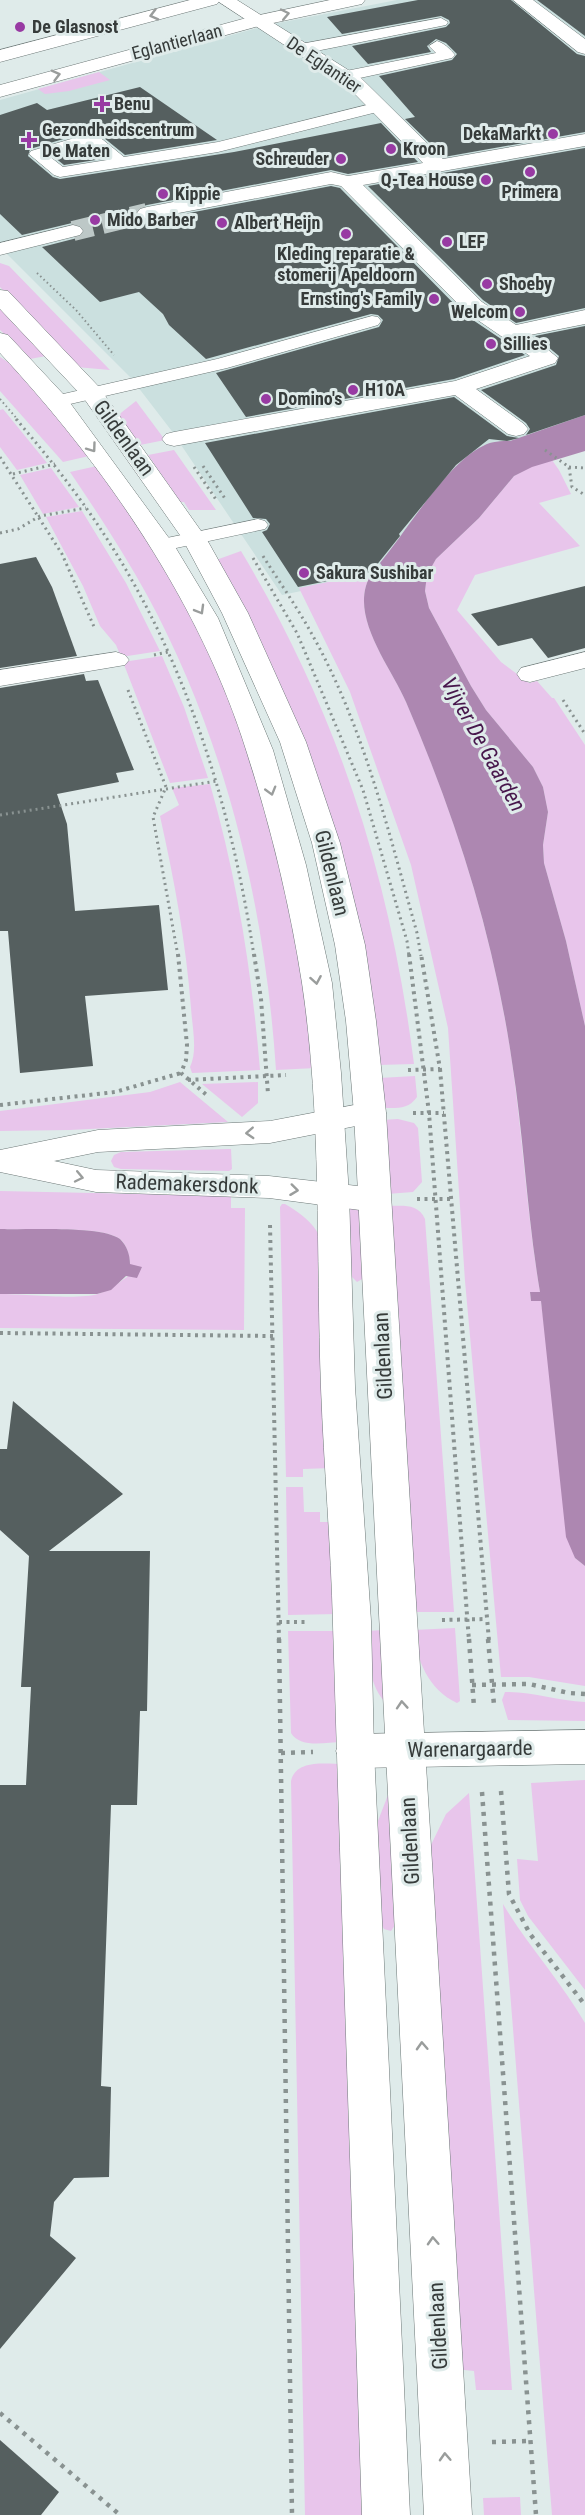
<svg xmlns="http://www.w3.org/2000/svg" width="585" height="2515" font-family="'Roboto Condensed',sans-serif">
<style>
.built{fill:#cbe0df}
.green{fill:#e8c5eb}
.water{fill:#ad87b1}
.building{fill:#555f5f}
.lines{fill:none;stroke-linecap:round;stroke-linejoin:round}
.street-tunnel{stroke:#bdc8c7;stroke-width:20;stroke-dasharray:20 10;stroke-linecap:butt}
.lane-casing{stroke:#6d7877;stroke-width:1}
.street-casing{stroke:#6d7877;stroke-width:1}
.secondary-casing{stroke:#6d7877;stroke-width:1}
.path-far3{stroke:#899291;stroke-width:2;stroke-dasharray:1.5 3;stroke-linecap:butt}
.path-far2{stroke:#899291;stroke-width:3;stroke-dasharray:2 4;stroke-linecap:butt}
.path-far1{stroke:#899291;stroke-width:4;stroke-dasharray:3 4.5;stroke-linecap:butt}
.path{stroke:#899291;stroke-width:4.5;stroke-dasharray:4 6;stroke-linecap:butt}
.lane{fill:#fff;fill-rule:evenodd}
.street{fill:#fff;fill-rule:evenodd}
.secondary{fill:#fff;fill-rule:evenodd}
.oneway{stroke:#9a9d9c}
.poi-dot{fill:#983aa3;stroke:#dfebea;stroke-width:2}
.labels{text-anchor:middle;stroke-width:6;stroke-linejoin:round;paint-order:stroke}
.far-poi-label{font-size:18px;font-weight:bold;fill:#363b3a;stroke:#dfebea;text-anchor:start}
.far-street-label{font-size:18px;fill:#363b3a;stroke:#dfebea}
.street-label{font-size:21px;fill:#363b3a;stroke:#dfebea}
.water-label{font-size:22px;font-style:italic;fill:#47174c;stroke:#dfebea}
</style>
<rect width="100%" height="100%" fill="#dfebea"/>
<polygon class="built" points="397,0 585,0 585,433 393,572 282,595 171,430 131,378 0,247 0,100 268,25"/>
<g class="green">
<polygon points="99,72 110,80 69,91 45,94 38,89"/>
<polygon points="0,263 9,266 110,370 76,367 0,287"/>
<polygon points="0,305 46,356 30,359 0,330"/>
<polygon points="0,357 14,366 89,456 63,462 0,391"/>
<polygon points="136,401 165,440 140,445 117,416"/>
<polygon points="3,409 47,463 17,470 0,447 0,410"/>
<polygon points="174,450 216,510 189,510 184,502 180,502 148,455"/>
<polygon points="552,460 559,470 571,494 539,503 580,546 475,575 457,610 501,662 529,683 537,681 552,698 554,698 585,745 585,1026 566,941 544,863 543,845 548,812 543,787 533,767 486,710 471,686 429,608 425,591 427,575 436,559 479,518 514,476 532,466"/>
<path d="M 97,466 L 170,574 L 234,705 L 281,852 L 316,1068 L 276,1070 C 265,906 226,740 147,595 C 124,553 97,512 70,472 Z"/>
<polygon points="51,468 79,507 43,514 20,475"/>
<polygon points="82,511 126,583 160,651 121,657 116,645 100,626 83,586 46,517"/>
<path d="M 241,551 C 338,713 390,876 414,1064 L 378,1065 L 369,990 L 216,560 Z"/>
<path d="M 372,573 C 346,613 390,665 406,702 C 456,817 494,938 512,1062 C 523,1139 527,1216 540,1292 L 530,1292 L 531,1301 L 541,1301 L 575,1558 L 585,1566 L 585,1686 L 529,1677 L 501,1677 L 465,1281 L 448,1028 L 411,865 L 350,692 L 299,588 Z"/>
<polygon points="162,656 184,707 208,778 170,783 123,662"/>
<path d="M 210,784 C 237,878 252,973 260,1070 L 192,1073 L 190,1067 C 198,1051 192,1026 191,1008 C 186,942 174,879 160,816 L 179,805 L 172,788 Z"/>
<path d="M 415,1076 L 417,1097 C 408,1110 396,1108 381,1108 L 379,1078 Z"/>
<polygon points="180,1082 228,1122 70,1130 0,1131 0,1111 150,1092"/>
<polygon points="258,1082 258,1103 242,1117 202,1084"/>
<polygon points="398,1119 414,1123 418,1128 422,1182 413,1192 387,1194 382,1120"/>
<polygon points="229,1149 231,1149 232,1169 229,1171 121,1169 114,1167 111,1161 114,1155 121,1152"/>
<path d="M 0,1191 L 231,1196 L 231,1208 L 245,1208 L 244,1330 L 0,1328 L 0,1294 C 23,1294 79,1300 98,1294 C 115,1288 126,1276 142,1268 L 130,1265 C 130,1256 127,1245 120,1239 C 102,1225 26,1230 0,1229 Z"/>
<path d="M 282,1204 L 285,1204 C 300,1213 312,1221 320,1237 L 332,1468 L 303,1469 L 303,1477 L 286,1477 L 280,1207 Z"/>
<path d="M 388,1206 C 402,1206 418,1203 425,1219 L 454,1612 L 412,1612 Z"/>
<polygon points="353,1207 360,1208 364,1278 357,1282 351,1276 349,1210"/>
<polygon points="286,1487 303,1487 304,1512 320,1512 320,1522 334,1522 338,1614 288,1615"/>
<path d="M 455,1628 L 460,1701 L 457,1703 C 428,1690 416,1658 413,1630 Z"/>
<path d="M 383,1630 L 384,1701 C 368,1682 368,1654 367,1631 Z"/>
<path d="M 288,1631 L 339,1631 L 342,1742 C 326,1742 301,1749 291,1733 Z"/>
<path d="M 505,1692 C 532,1691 558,1701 585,1702 L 585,1721 L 508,1720 L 502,1700 Z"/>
<path d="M 343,1764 L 367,2515 L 305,2515 L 291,1781 C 296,1759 326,1764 343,1764 Z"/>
<polygon points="585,1780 585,1990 528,1916 520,1900 517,1859 538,1861 531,1783"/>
<polygon points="469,1793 512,2390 476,2390 474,2371 455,2369 429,1849 446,1814"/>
<polygon points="388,1795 391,1797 397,1922 391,1931 384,1929 380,1922 376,1826"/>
<path d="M 503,1904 C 528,1946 561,1981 585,2023 L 585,2515 L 552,2515 Z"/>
<polygon points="520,2497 521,2515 484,2515 483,2498"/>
</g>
<g class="water">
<path d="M 585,415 L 585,451 L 532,467 L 514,476 L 479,518 L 436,559 L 427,575 L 425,591 L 429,608 L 471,686 L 486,710 L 533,767 L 543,787 L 548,812 L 543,845 L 544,863 L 566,941 L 585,1026 L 585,1566 L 575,1558 L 566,1537 L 541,1301 L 531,1301 L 530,1292 L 540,1292 C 527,1216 524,1138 512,1062 C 494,937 456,818 406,702 C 390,665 346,613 372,573 L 385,570 L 380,563 C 406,532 447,463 483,446 C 492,441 501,441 510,441 Z"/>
<path d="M 0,1229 C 26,1230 102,1225 120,1239 C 127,1246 130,1255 130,1264 L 142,1267 L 137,1278 L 126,1276 L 111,1290 L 97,1294 L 0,1294 Z"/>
</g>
<g class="building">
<polygon points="418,0 511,0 577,54 585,56 585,132 444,157 405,119 415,117 379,76 452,60 457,54 446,43 436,39 427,46 431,52 368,64 352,46 446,27 450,23 449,20 441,16 342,34 327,17"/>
<polygon points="537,0 585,0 585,36"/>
<polygon points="140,87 217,140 125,155 98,133 90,131 30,149 28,156 53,177 60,179 234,152 381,123 418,162 348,174 331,170 147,205 138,208 135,214 139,219 147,221 331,186 340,188 464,314 525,355 454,379 246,417 216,373 379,327 383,320 378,315 371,314 206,359 169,325 163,314 139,292 100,302 42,247 81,237 85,231 82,226 72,223 22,235 0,214 0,115 37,103 47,110"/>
<polygon points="87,147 102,159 64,165 54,157"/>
<polygon points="585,148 585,308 516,323 483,300 368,186"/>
<polygon points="585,326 585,415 526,435 530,429 526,423 481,390 556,365 559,356 535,336"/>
<polygon points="454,397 507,436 519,438 507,441 489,439 456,465 399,534 400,536 371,572 298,587 262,532 267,530 270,524 266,519 253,518 205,443"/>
<polygon points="36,557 52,587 77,656 0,668 0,564"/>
<polygon points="585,586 585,648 548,658 532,638 498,646 471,614"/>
<polygon points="84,674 86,681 98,680 134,770 116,773 119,782 57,794 67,824 75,911 159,905 168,990 85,996 93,1066 20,1073 8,931 0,931 0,688"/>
<polygon points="13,1401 123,1494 49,1551 150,1551 147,1711 140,1711 137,1805 111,1805 101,2086 111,2087 109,2177 74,2178 54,2202 50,2236 76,2258 0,2349 0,1785 26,1785 31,1687 21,1687 29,1556 0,1530 0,1449 7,1449"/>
<polygon points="0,2440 59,2492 41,2515 0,2515"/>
</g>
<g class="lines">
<polyline class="street-tunnel" points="73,231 147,213"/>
<defs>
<g id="lane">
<polygon points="441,18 448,22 446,25 301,54 293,49 301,44"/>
<path d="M 437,41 C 444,43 450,49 455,55 L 452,58 L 346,81 L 338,76 L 346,71 L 436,53 L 429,46 Z"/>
<path d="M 379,102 L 387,107 L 385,110 L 218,152 L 60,177 L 54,175 L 29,154 L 31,151 L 91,133 L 97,135 L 124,157 L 218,142 ZM 88,144 L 107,160 L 63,167 L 49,156 Z"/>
<polygon points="372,316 378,317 381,321 378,325 227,368 57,407 50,405 48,401 50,397 217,359"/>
<polygon points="258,519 265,521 268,525 265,529 162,551 155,549 152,545 155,541 162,539"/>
</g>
<g id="street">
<polygon points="216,0 237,0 361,78 443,159 585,134 585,146 363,185 482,302 516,325 585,310 585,324 530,335 558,358 555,363 476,389 524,424 528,429 524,434 516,436 508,434 455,395 174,446 166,444 162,439 166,434 174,432 455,381 530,356 466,312 341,186 331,184 147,219 140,217 137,213 140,209 147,207 331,172 348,176 423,163 347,86"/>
<polygon points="513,0 533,0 585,39 585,54 578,52"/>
<polygon points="73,225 80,227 83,231 80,235 0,255 0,243"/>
<polygon points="116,652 125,655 129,660 125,665 0,686 0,670"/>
<polygon points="585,652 585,668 530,682 521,680 517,674 521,668"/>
<polygon points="370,1102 381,1105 386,1113 381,1121 270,1143 98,1152 54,1161 96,1170 269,1176 375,1188 386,1192 391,1200 386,1208 375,1212 269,1198 96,1192 0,1172 0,1150 98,1130 270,1121"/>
<polygon points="585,1730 585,1764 355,1768 341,1763 336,1751 341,1739 355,1734"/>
</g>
<g id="secondary">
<polygon points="190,0 220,0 217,4 0,62 0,50"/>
<polygon points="330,0 365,0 362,4 259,26 0,97 0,85 250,17"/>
<polygon points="0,290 8,291 99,387 206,538 248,613 306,742 340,843 365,945 376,1021 386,1113 472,2515 424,2515 354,1113 346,1021 335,945 312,843 280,742 222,613 182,538 83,397 0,309"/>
<path d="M 0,333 L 8,335 L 65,396 L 174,545 L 218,618 L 273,750 L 306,865 L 332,983 L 341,1073 L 349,1195 L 355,1387 L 371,1621 L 374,1751 L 410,2515 L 362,2515 C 352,2218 342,1921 333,1625 C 331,1546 324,1467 321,1388 C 316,1255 322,1115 302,983 C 290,906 271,827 247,753 C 201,604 105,466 0,353 Z"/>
</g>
</defs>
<use href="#lane" class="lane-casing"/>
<use href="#street" class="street-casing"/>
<use href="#secondary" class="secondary-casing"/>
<g class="path-far3">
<polyline points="37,273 76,310 114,355"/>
<polyline points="0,399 18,420"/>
</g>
<g class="path-far2">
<path d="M 16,419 C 52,461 85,503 114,550 C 190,672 233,815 254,956"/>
<polyline points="545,450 569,467 572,487 585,495"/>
<polyline points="0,457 62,554 95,629"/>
<polyline points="203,466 226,500"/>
<polyline points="194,467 217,501"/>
<polyline points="569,467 585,468"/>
<polyline points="13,474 55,464"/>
<polyline points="0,533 18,529 40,516 86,508"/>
<path d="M 263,556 C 278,580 295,604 309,629 C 363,723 388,830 417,933 L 421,956"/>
<polyline points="253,558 297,633 363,790 407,941 409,956"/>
<polyline points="154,655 168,652"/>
<polyline points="128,690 166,787 153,817 178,956"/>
<polyline points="563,700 585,734"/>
<polyline points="0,815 217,781"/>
</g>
<g class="path-far1">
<polyline points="178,954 187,1045 186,1060 181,1073 209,1097"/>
<polyline points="254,954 261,999 268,1094"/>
<polyline points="409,954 429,1113 469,1641"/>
<polyline points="440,1069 489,1641"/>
<polyline points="408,1070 440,1069 421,954"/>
<polyline points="188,1080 286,1075"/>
<polyline points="0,1105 115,1092 181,1073"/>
<polyline points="413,1113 444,1113"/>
<polyline points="417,1199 451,1199"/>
<polyline points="270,1225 279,1641"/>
<polyline points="0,1333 273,1336"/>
<polyline points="442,1620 487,1619"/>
<polyline points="279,1622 306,1622"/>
</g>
<g class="path">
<polyline points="279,1639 292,2515"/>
<polyline points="469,1639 474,1707"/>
<polyline points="488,1639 494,1705"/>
<polyline points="472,1685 529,1684 569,1693 585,1694"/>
<polyline points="281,1753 313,1752"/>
<polyline points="501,1791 509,1894 530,1934 585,2005"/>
<polyline points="482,1792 536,2515"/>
<polyline points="0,2413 120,2515"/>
<polyline points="492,2442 530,2441"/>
</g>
<use href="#lane" class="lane"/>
<use href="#street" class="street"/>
<use href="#secondary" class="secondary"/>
</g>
<defs><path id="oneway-chevron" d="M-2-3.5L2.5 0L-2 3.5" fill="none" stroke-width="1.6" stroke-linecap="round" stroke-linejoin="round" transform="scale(1.5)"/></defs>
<g class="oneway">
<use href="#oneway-chevron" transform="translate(285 14) rotate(-12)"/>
<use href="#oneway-chevron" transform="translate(154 15) rotate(165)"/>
<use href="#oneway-chevron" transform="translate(56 75) rotate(-15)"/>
<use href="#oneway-chevron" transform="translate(92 448) rotate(54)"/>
<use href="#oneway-chevron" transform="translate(200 610) rotate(60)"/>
<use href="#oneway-chevron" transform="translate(271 791) rotate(74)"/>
<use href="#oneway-chevron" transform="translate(316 980) rotate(80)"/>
<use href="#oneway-chevron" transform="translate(250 1133) rotate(177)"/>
<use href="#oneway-chevron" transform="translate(79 1177) rotate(12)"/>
<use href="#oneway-chevron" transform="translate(294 1190) rotate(7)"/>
<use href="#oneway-chevron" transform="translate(402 1705) rotate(-94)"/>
<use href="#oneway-chevron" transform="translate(422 2046) rotate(-93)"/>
<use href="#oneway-chevron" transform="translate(433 2241) rotate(-93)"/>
<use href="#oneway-chevron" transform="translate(445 2457) rotate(-93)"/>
</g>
<g class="poi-dot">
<circle cx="20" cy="27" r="6"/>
<path d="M99 95h6v6h6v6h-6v6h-6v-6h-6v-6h6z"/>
<circle cx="553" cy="134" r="6"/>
<path d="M26 131h6v6h6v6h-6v6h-6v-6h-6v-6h6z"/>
<circle cx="391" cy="149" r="6"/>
<circle cx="341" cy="159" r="6"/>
<circle cx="530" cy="172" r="6"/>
<circle cx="486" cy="180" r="6"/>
<circle cx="163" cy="194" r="6"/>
<circle cx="95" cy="220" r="6"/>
<circle cx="222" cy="223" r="6"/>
<circle cx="346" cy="234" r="6"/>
<circle cx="447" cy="242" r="6"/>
<circle cx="487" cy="284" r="6"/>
<circle cx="434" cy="299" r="6"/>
<circle cx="520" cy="312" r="6"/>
<circle cx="491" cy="344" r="6"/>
<circle cx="353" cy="390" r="6"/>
<circle cx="266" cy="399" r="6"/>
<circle cx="304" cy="573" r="6"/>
</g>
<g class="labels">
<g class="far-poi-label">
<text x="32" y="33">De Glasnost</text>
<text x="114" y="110">Benu</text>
<text x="42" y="136">Gezondheidscentrum<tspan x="42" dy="21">De Maten</tspan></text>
<text x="541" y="140" text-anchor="end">DekaMarkt</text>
<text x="403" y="155">Kroon</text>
<text x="329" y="165" text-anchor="end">Schreuder</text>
<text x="474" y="186" text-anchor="end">Q-Tea House</text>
<text x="530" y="198" text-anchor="middle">Primera</text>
<text x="175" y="200">Kippie</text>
<text x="107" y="226">Mido Barber</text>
<text x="234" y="229">Albert Heijn</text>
<text x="459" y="248">LEF</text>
<text x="346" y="260" text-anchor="middle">Kleding reparatie &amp;<tspan x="346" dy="21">stomerij Apeldoorn</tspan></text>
<text x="499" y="290">Shoeby</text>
<text x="422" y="305" text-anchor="end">Ernsting's Family</text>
<text x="508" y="318" text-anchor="end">Welcom</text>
<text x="503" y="350">Sillies</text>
<text x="365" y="396">H10A</text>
<text x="278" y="405">Domino's</text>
<text x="316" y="579">Sakura Sushibar</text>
</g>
<g class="far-street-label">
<text transform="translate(177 42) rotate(-15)" y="6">Eglantierlaan</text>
<text transform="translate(324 65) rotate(34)" y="6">De Eglantier</text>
</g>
<g class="street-label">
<text transform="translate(124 438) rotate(54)" y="7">Gildenlaan</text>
<text transform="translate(332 873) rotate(76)" y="7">Gildenlaan</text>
<text transform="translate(187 1184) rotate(2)" y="7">Rademakersdonk</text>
<text transform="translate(383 1356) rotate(-93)" y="7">Gildenlaan</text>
<text transform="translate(470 1749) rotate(-1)" y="7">Warenargaarde</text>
<text transform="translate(410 1841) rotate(-93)" y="7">Gildenlaan</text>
<text transform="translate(438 2326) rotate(-93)" y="7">Gildenlaan</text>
</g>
<g class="water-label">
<text transform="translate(484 744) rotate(61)" y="8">Vijver De Gaarden</text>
</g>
</g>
</svg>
